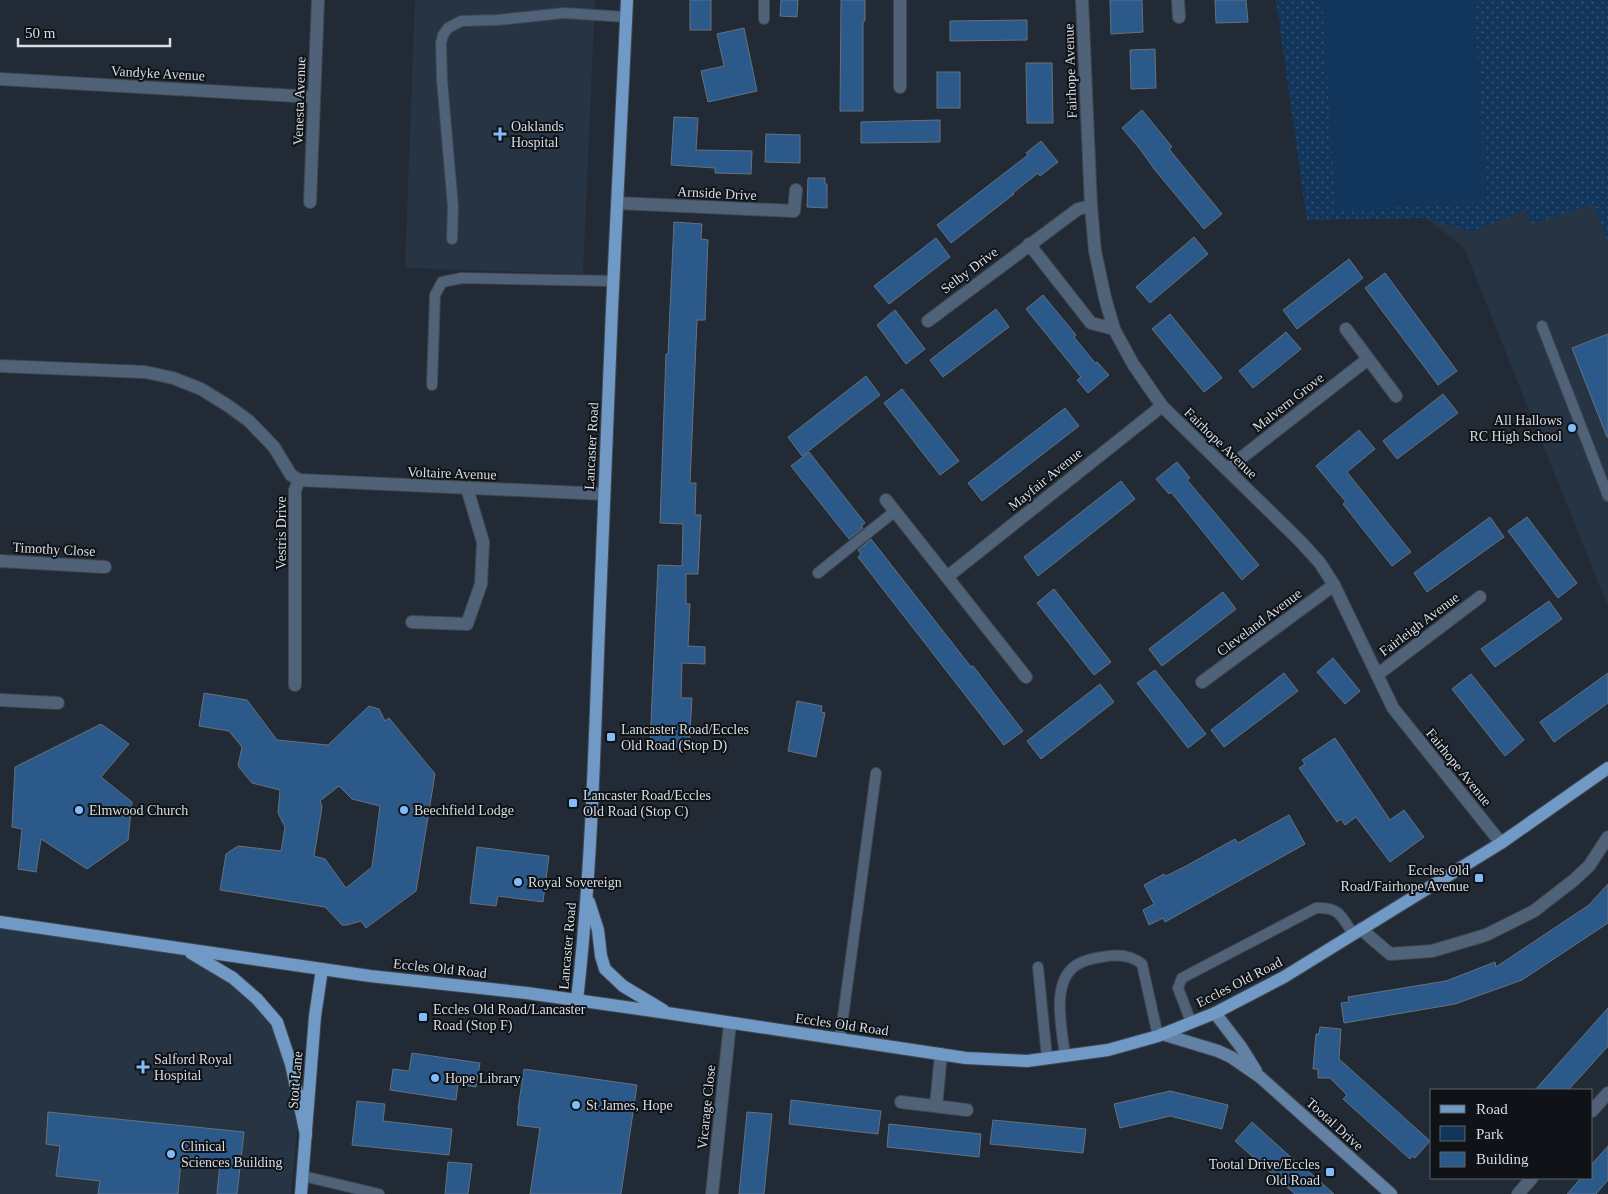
<svg xmlns="http://www.w3.org/2000/svg" width="1608" height="1194" font-family="Georgia,serif">
<style>
.built{fill:#273443}
.green{fill:url(#green-dots)}
.pitch{fill:#12365b}
.building{fill:#2b598a;stroke:#66717c;fill-rule:evenodd}
.lines{fill:none;stroke-linecap:round;stroke-linejoin:round}
.lane-casing{stroke:#3f4751;stroke-width:12}
.street-casing{stroke:#3f4751;stroke-width:14}
.secondary-casing{stroke:#3f4751;stroke-width:14}
.primary-casing{stroke:#3f4751;stroke-width:14}
.lane{stroke:#4f6278;stroke-width:10}
.street{stroke:#4f6278;stroke-width:12}
.secondary{stroke:#6281a4;stroke-width:12}
.primary{stroke:#7099c6;stroke-width:12}
.poi-dot{fill:#83bcfb;stroke:#0f1318;stroke-width:2}
.labels{text-anchor:middle;stroke-width:4;stroke-linejoin:round;paint-order:stroke}
.street-label{font-size:14px;fill:#d7dde3;stroke:#0f1318}
.poi-label{font-size:14px;fill:#d7dde3;stroke:#0f1318;text-anchor:start}
</style>
<defs>
<pattern id="green-dots" width="8" height="8" patternUnits="userSpaceOnUse" patternTransform="scale(1.25)"><rect width="8" height="8" fill="#12365b"/><path d="M2 2h.1M6 6h.1" fill="none" stroke="#345372" stroke-width="1.8" stroke-linecap="round"/></pattern>
</defs>
<rect width="100%" height="100%" fill="#222b35"/>
<g class="built">
<polygon points="415,0 595,0 583,274 405,268"/>
<polygon points="1276,0 1608,0 1608,607 1464,248 1426,218 1307,220"/>
<polygon points="0,924 185,951 232,979 273,1025 299,1109 291,1194 0,1194"/>
</g>
<polygon class="green" points="1276,0 1608,0 1608,240 1593,204 1531,224 1526,210 1470,232 1426,218 1307,220"/>
<polygon class="pitch" points="1322,0 1474,0 1487,202 1336,211"/>
<g class="building">
<rect x="690" y="0" width="21" height="30"/>
<polygon points="781,0 798,0 797,17 780,16"/>
<polygon points="841,0 865,0 865,21 863,21 863,111 840,111"/>
<polygon points="1110,0 1142,0 1143,32 1111,34"/>
<polygon points="1215,0 1246,0 1248,22 1216,23"/>
<polygon points="1027,20 1027,40 950,41 950,21"/>
<polygon points="744,28 757,91 708,102 701,71 724,66 717,34"/>
<polygon points="1155,49 1156,88 1131,89 1130,50"/>
<polygon points="1026,63 1052,63 1053,123 1027,123"/>
<rect x="937" y="72" width="23" height="36"/>
<polygon points="1142,110 1172,147 1169,149 1222,214 1204,229 1155,170 1140,149 1122,128"/>
<polygon points="674,117 698,118 696,150 752,151 751,174 715,173 715,168 671,165"/>
<polygon points="940,120 940,142 861,143 861,122"/>
<polygon points="766,134 800,135 800,163 765,162"/>
<polygon points="1041,141 1058,162 1040,176 1038,173 1013,193 1014,194 951,243 937,225 1028,155 1026,153"/>
<polygon points="808,178 825,178 825,184 827,184 827,208 807,207"/>
<polygon points="674,222 702,224 701,239 708,240 705,320 697,320 690,483 696,483 695,515 701,515 698,574 686,574 686,604 690,604 688,646 705,647 705,664 682,663 681,698 692,698 689,748 650,745 658,565 682,566 683,524 660,523 666,354 668,354"/>
<polygon points="1194,237 1208,254 1150,303 1136,287"/>
<polygon points="936,238 950,257 889,304 874,286"/>
<polygon points="1349,259 1363,278 1297,329 1283,310"/>
<polygon points="1385,273 1457,371 1438,385 1365,288"/>
<polygon points="1043,295 1076,335 1074,337 1095,363 1097,362 1109,375 1088,393 1077,380 1081,377 1026,309"/>
<polygon points="996,309 1009,327 943,377 930,360"/>
<polygon points="895,310 925,349 906,364 877,325"/>
<polygon points="1170,314 1222,378 1204,392 1152,329"/>
<polygon points="1286,332 1301,349 1253,388 1239,371"/>
<polygon points="1608,334 1608,437 1607,437 1572,348"/>
<polygon points="866,376 880,395 802,456 788,437"/>
<polygon points="902,389 959,461 940,475 884,403"/>
<polygon points="1443,394 1458,413 1397,459 1383,441"/>
<polygon points="1065,408 1079,426 982,501 968,483"/>
<polygon points="1359,430 1375,449 1347,472 1411,552 1392,566 1343,504 1346,502 1316,466"/>
<polygon points="809,452 865,523 861,526 863,528 849,539 791,466"/>
<polygon points="1177,462 1190,478 1187,480 1259,565 1242,580 1171,492 1169,494 1156,479"/>
<polygon points="1121,481 1135,499 1038,576 1024,557"/>
<polygon points="1490,517 1504,537 1427,592 1414,573"/>
<polygon points="1527,517 1577,583 1558,598 1508,531"/>
<polygon points="871,539 971,667 973,666 1023,731 1004,745 858,557 861,554 858,550"/>
<polygon points="1054,589 1111,662 1094,675 1037,603"/>
<polygon points="1223,592 1236,609 1162,666 1149,649"/>
<polygon points="1549,601 1562,619 1495,667 1481,649"/>
<polygon points="1333,658 1360,691 1345,704 1317,672"/>
<polygon points="1155,670 1206,734 1188,748 1137,683"/>
<polygon points="1284,673 1298,691 1224,747 1211,730"/>
<polygon points="1608,673 1608,703 1554,742 1540,722"/>
<polygon points="1471,674 1524,740 1505,756 1452,689"/>
<polygon points="1100,684 1114,702 1041,759 1027,741"/>
<path d="M 204,693 L 247,700 L 277,740 L 328,745 L 369,706 L 379,709 L 385,721 L 389,718 L 435,774 L 416,891 L 366,928 L 361,921 L 347,925 L 342,925 L 325,907 L 220,890 L 226,854 L 238,846 L 281,851 L 285,827 L 278,813 L 280,790 L 252,783 L 238,766 L 242,747 L 229,731 L 199,726 ZM 339,786 L 352,799 L 380,806 L 372,867 L 346,888 L 325,859 L 314,856 L 322,807 L 320,801 Z"/>
<polygon points="797,701 822,706 821,712 825,713 816,757 788,751"/>
<polygon points="101,724 129,744 101,777 132,802 128,840 87,869 41,839 36,872 18,869 22,829 12,827 15,767"/>
<polygon points="1335,738 1390,820 1404,810 1424,837 1390,862 1356,817 1345,825 1341,819 1337,822 1299,768 1305,764 1302,760"/>
<polygon points="1289,815 1305,844 1165,922 1163,918 1149,925 1143,910 1154,904 1144,885 1164,874 1166,876 1186,866 1235,839 1238,843"/>
<polygon points="477,847 549,856 543,902 498,896 496,906 470,903"/>
<polygon points="1608,884 1608,923 1522,980 1455,1004 1344,1023 1341,1003 1349,1002 1348,997 1446,981 1495,962 1496,967 1589,905"/>
<polygon points="1608,1008 1608,1046 1583,1074 1568,1090 1535,1090"/>
<polygon points="1320,1027 1341,1029 1339,1059 1430,1141 1415,1158 1412,1156 1410,1159 1343,1099 1347,1095 1330,1078 1318,1078 1318,1069 1313,1069 1316,1034 1319,1034"/>
<polygon points="412,1053 480,1063 476,1087 458,1084 456,1100 390,1090 393,1069 409,1071"/>
<polygon points="524,1069 637,1085 621,1194 530,1194 540,1128 517,1125 519,1109 518,1109"/>
<polygon points="1170,1091 1228,1105 1222,1129 1170,1116 1120,1128 1114,1104"/>
<polygon points="791,1100 881,1111 878,1134 789,1124"/>
<polygon points="357,1101 385,1104 383,1121 452,1129 449,1155 352,1145"/>
<polygon points="48,1112 244,1132 237,1194 217,1194 220,1163 181,1159 178,1194 98,1194 100,1181 56,1176 60,1146 46,1144"/>
<polygon points="747,1112 772,1114 764,1194 739,1194"/>
<polygon points="993,1120 1086,1129 1083,1153 990,1144"/>
<polygon points="1252,1122 1296,1162 1297,1161 1334,1194 1295,1194 1235,1141"/>
<polygon points="889,1124 981,1134 979,1157 887,1147"/>
<polygon points="1608,1146 1608,1180 1596,1194 1567,1194 1581,1178 1592,1178 1592,1164"/>
<polygon points="448,1162 472,1164 468,1194 445,1194"/>
</g>
<g class="lines">
<defs>
<g id="lane">
<polyline points="764,0 764,19"/>
<polyline points="452,239 453,207 442,80 441,43 443,35 448,28 461,21 497,20 564,13 626,17"/>
<polyline points="1542,326 1608,496"/>
<polyline points="432,385 435,295 442,282 462,278 614,281"/>
<polyline points="818,573 895,511"/>
<polyline points="1038,967 1047,1058"/>
<path d="M 1191,1022 L 1178,988 L 1182,978 L 1316,908 C 1340,907 1341,916 1353,934"/>
<polyline points="840,1039 876,773"/>
<path d="M 1065,1056 C 1062,1028 1049,978 1080,963 C 1086,960 1095,958 1102,957 C 1116,954 1131,955 1142,964 L 1158,1036"/>
<polyline points="303,1176 379,1194"/>
</g>
<g id="street">
<polyline points="900,0 900,87"/>
<polyline points="1082,0 1091,206 1095,251 1105,298 1114,329 1133,364 1162,406 1300,541 1320,563 1334,585 1393,708 1501,843"/>
<polyline points="1178,0 1179,17"/>
<polyline points="0,79 314,97"/>
<polyline points="310,202 318,0"/>
<polyline points="617,203 794,211 796,190"/>
<polyline points="1029,244 1091,323 1114,329"/>
<polyline points="928,321 1078,209 1091,206"/>
<polyline points="1346,329 1396,396"/>
<polyline points="0,366 145,372 173,378 201,389 227,405 249,421 274,447 291,475 299,480 295,490 295,685"/>
<polyline points="1227,469 1368,359"/>
<polyline points="299,480 604,494"/>
<polyline points="886,500 1026,677"/>
<polyline points="0,561 105,567"/>
<polyline points="947,577 1162,406"/>
<polyline points="412,622 467,624 481,584 483,542 467,488"/>
<polyline points="1377,675 1480,597"/>
<polyline points="1202,682 1334,585"/>
<polyline points="0,700 58,703"/>
<polyline points="1361,929 1390,954 1432,951 1486,935 1534,911 1574,880 1589,866 1608,837"/>
<polyline points="901,1102 967,1110"/>
<polyline points="936,1106 941,1054"/>
<polyline points="1592,1111 1608,1093"/>
<polyline points="712,1194 730,1023"/>
<polyline points="1518,1194 1532,1178"/>
</g>
<g id="secondary">
<polyline points="1215,1013 1241,1047 1256,1071"/>
<polyline points="1162,1034 1218,1051 1231,1057 1260,1077 1391,1194"/>
</g>
<g id="primary">
<polyline points="589,902 598,930 601,956 605,969 623,986 663,1010"/>
<polyline points="0,922 370,976 527,993 667,1013 966,1058 1027,1061 1108,1050 1158,1036 1215,1013 1284,977 1501,843 1608,768"/>
<polyline points="191,953 233,978 257,999 277,1022 291,1064 306,1135"/>
<path d="M 577,1000 C 593,860 595,719 601,578 C 608,385 617,193 627,0"/>
<polyline points="301,1194 315,1016 322,969"/>
</g>
</defs>
<use href="#lane" class="lane-casing"/>
<use href="#street" class="street-casing"/>
<use href="#secondary" class="secondary-casing"/>
<use href="#primary" class="primary-casing"/>
<use href="#lane" class="lane"/>
<use href="#street" class="street"/>
<use href="#secondary" class="secondary"/>
<use href="#primary" class="primary"/>
</g>
<g class="poi-dot">
<path d="M497.5 126.5h5v5h5v5h-5v5h-5v-5h-5v-5h5z"/>
<circle cx="1572" cy="428" r="5"/>
<rect x="606" y="732" width="10" height="10" rx="2.5"/>
<rect x="568" y="798" width="10" height="10" rx="2.5"/>
<circle cx="79" cy="810" r="5"/>
<circle cx="404" cy="810" r="5"/>
<rect x="1474" y="873" width="10" height="10" rx="2.5"/>
<circle cx="518" cy="882" r="5"/>
<rect x="418" y="1012" width="10" height="10" rx="2.5"/>
<path d="M140.5 1059.5h5v5h5v5h-5v5h-5v-5h-5v-5h5z"/>
<circle cx="435" cy="1078" r="5"/>
<circle cx="576" cy="1105" r="5"/>
<circle cx="171" cy="1154" r="5"/>
<rect x="1325" y="1167" width="10" height="10" rx="2.5"/>
</g>
<g class="labels">
<g class="street-label">
<text transform="translate(1070 71) rotate(-92)" y="5">Fairhope Avenue</text>
<text transform="translate(158 73) rotate(3)" y="5">Vandyke Avenue</text>
<text transform="translate(299 101) rotate(-88)" y="5">Venesta Avenue</text>
<text transform="translate(717 193) rotate(3)" y="5">Arnside Drive</text>
<text transform="translate(969 270) rotate(-37)" y="5">Selby Drive</text>
<text transform="translate(1288 402) rotate(-38)" y="5">Malvern Grove</text>
<text transform="translate(1221 443) rotate(44)" y="5">Fairhope Avenue</text>
<text transform="translate(591 446) rotate(-87)" y="5">Lancaster Road</text>
<text transform="translate(452 473) rotate(2)" y="5">Voltaire Avenue</text>
<text transform="translate(1045 479) rotate(-39)" y="5">Mayfair Avenue</text>
<text transform="translate(281 533) rotate(-90)" y="5">Vestris Drive</text>
<text transform="translate(54 549) rotate(3)" y="5">Timothy Close</text>
<text transform="translate(1259 622) rotate(-37)" y="5">Cleveland Avenue</text>
<text transform="translate(1419 624) rotate(-37)" y="5">Fairleigh Avenue</text>
<text transform="translate(1459 767) rotate(51)" y="5">Fairhope Avenue</text>
<text transform="translate(567 946) rotate(-85)" y="5">Lancaster Road</text>
<text transform="translate(440 968) rotate(6)" y="5">Eccles Old Road</text>
<text transform="translate(1239 982) rotate(-27)" y="5">Eccles Old Road</text>
<text transform="translate(842 1024) rotate(8)" y="5">Eccles Old Road</text>
<text transform="translate(295 1080) rotate(-85)" y="5">Stott Lane</text>
<text transform="translate(706 1107) rotate(-84)" y="5">Vicarage Close</text>
<text transform="translate(1335 1124) rotate(42)" y="5">Tootal Drive</text>
</g>
<g class="poi-label">
<text x="511" y="131">Oaklands<tspan x="511" dy="16">Hospital</tspan></text>
<text x="1562" y="425" text-anchor="end">All Hallows<tspan x="1562" dy="16">RC High School</tspan></text>
<text x="621" y="734">Lancaster Road/Eccles<tspan x="621" dy="16">Old Road (Stop D)</tspan></text>
<text x="583" y="800">Lancaster Road/Eccles<tspan x="583" dy="16">Old Road (Stop C)</tspan></text>
<text x="89" y="815">Elmwood Church</text>
<text x="414" y="815">Beechfield Lodge</text>
<text x="1469" y="875" text-anchor="end">Eccles Old<tspan x="1469" dy="16">Road/Fairhope Avenue</tspan></text>
<text x="528" y="887">Royal Sovereign</text>
<text x="433" y="1014">Eccles Old Road/Lancaster<tspan x="433" dy="16">Road (Stop F)</tspan></text>
<text x="154" y="1064">Salford Royal<tspan x="154" dy="16">Hospital</tspan></text>
<text x="445" y="1083">Hope Library</text>
<text x="586" y="1110">St James, Hope</text>
<text x="181" y="1151">Clinical<tspan x="181" dy="16">Sciences Building</tspan></text>
<text x="1320" y="1169" text-anchor="end">Tootal Drive/Eccles<tspan x="1320" dy="16">Old Road</tspan></text>
</g>
</g>
<rect x="1430" y="1089" width="162" height="90" fill="#0f1318" stroke="#5f6469"/>
<rect x="1440" y="1105" width="25" height="8" fill="#7099c6" stroke="#5f6469"/>
<text x="1476" y="1114" font-size="15" fill="#d7dde3">Road</text>
<rect x="1440" y="1126" width="25" height="15" fill="#12365b" stroke="#5f6469"/>
<text x="1476" y="1139" font-size="15" fill="#d7dde3">Park</text>
<rect x="1440" y="1152" width="25" height="15" fill="#2b598a" stroke="#5f6469"/>
<text x="1476" y="1164" font-size="15" fill="#d7dde3">Building</text>
<path d="M18 38v8h152v-8" fill="none" stroke="#d7dde3" stroke-width="2.5"/>
<text x="25" y="38" font-size="15" fill="#d7dde3" stroke="#0f1318" stroke-width="4" paint-order="stroke">50 m</text>
</svg>
